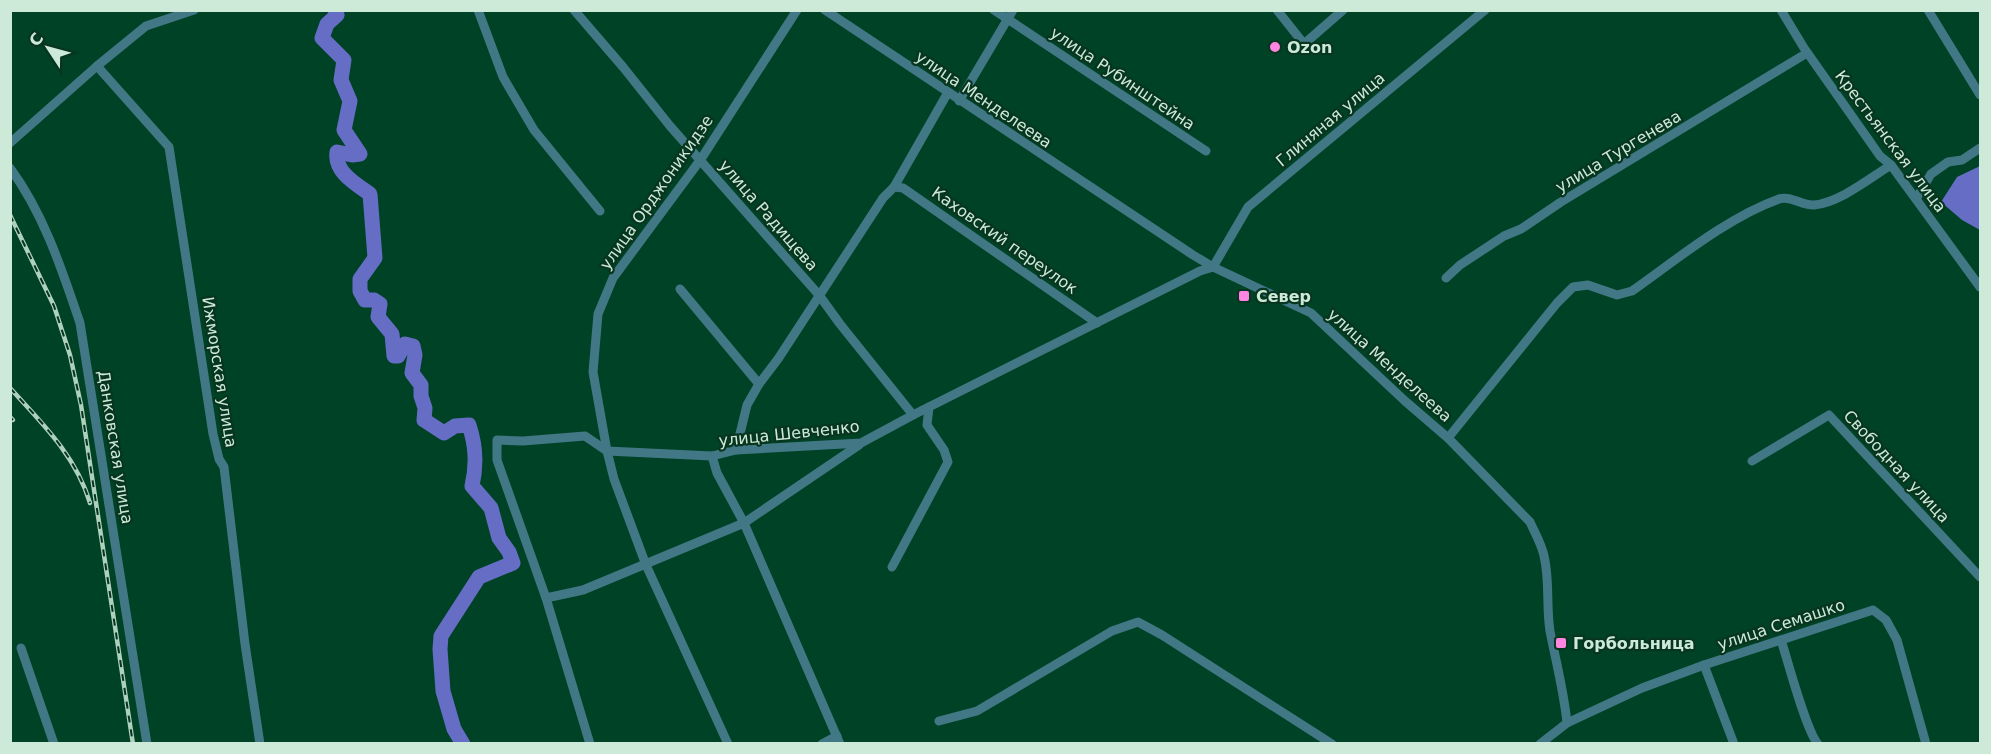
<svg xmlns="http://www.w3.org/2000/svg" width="1991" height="754" font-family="'DejaVu Sans',sans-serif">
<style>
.water{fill:#656dc5}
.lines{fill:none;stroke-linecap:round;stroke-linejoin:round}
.river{stroke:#656dc5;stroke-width:15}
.minor{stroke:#427886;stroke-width:9}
.rail-casing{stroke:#aed1bd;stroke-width:4.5}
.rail{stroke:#07351f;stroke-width:2;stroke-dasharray:7;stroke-linecap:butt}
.poi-dot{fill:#fe86e0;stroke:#07351f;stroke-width:2}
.labels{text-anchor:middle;stroke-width:4.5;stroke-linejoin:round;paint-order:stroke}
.poi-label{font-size:16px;font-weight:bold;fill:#cdead8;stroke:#07351f;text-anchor:start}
.street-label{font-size:16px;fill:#cdead8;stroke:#07351f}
</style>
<rect width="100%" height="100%" fill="#004225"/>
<polygon class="water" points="1980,166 1980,230 1962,220 1941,202 1957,177"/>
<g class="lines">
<path class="river" d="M 335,10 L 337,15 L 327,24 L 322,38 L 344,60 L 341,80 L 350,101 L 344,130 L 360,154 L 352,155 L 337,152 C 334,172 356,184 370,194 L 375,258 L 360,279 L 360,291 L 365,300 L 374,300 L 380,304 L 378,317 L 392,334 L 394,356 L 398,356 L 405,344 L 413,346 L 415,355 L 412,373 L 421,385 L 421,396 L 425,408 L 424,420 L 444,433 L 455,426 L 469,425 C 476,446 477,464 472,486 L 491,508 L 499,538 L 509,552 L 513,563 L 479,577 L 441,636 L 440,649 L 443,691 L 454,729 L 463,744"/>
<g class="minor">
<polyline points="478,10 503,77 534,130 600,211"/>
<polyline points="574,10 623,67 670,126 819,295 840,324 913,415"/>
<path d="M 825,10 L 1193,255 L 1213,267 L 1311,313 L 1405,401 L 1448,438 L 1530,522 C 1535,533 1542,545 1544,556 C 1550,581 1546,607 1550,631 C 1556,662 1564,692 1567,723"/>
<polyline points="994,10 1206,151"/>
<polyline points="1277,10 1304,44 1343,10"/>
<polyline points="1781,10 1804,48 1880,156 1891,165 1980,287"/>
<polyline points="1928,10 1980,95"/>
<polyline points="97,66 169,147 213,434 219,459 224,467 245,644 260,744"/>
<polyline points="959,101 1013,10"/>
<polyline points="10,143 97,66 146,26 194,10"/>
<path d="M 10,168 C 44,214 62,270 80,323 L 147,744"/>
<polyline points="894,187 903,188 1097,323"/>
<polyline points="1916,199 1931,174 1948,162 1962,160 1980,148"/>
<polyline points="1213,267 1248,207 1485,10"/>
<polyline points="1446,278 1460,265 1504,236 1521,229 1561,202 1807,53"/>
<polyline points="680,289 759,384"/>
<path d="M 1448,438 L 1557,303 L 1573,287 L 1588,285 L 1617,295 L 1632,291 C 1676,260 1728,217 1779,199 C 1791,195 1802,206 1814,205 C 1839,203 1870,178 1891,165"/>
<polyline points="736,450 747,405 759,384 778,359 883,198 894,187 947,94"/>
<polyline points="712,456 717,473 744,523 840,744"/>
<polyline points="1752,461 1829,415 1980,577"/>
<polyline points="892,567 948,462 944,450 927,425 929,407"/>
<polyline points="546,598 583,590 744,523 859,445"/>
<path d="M 1781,640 C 1788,661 1806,731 1818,744"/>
<polyline points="21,648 54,744"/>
<polyline points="1704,665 1734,744"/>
<polyline points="939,721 977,711 1112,631 1138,622 1162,635 1332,744"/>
<polyline points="590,744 546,598 497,460 497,440 523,441 585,436 607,451 712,456 736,450 861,443 913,415 1200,271 1213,267"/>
<polyline points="728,744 646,565 614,479 607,451 593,372 598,314 613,278 701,159 797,10"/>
<polyline points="822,744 837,736"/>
<polyline points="1540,744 1567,723 1642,688 1704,665 1873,610 1886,620 1897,640 1926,744"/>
</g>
<defs>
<g id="rail">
<polyline points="10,215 54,306 70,355 81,405 133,744"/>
<path d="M 10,388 C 42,423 76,456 90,503"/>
<polyline points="10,417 13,420"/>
</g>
</defs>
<use href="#rail" class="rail-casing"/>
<use href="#rail" class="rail"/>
</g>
<g class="poi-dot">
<circle cx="1275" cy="47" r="6"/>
<rect x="1238" y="290" width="12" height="12" rx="3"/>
<rect x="1555" y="637" width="12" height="12" rx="3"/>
</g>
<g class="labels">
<g class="poi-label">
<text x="1287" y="53">Ozon</text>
<text x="1256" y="302">Север</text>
<text x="1573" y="649">Горбольница</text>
</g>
<g class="street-label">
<text transform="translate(1123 78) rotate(34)" y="6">улица Рубинштейна</text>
<text transform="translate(984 99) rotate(34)" y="6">улица Менделеева</text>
<text transform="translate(1330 119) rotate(-40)" y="6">Глиняная улица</text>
<text transform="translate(1891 141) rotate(53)" y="6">Крестьянская улица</text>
<text transform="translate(1618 151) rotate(-31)" y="6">улица Тургенева</text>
<text transform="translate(656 192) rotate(-55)" y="6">улица Орджоникидзе</text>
<text transform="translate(769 215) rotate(49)" y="6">улица Радищева</text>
<text transform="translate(1005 240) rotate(35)" y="6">Каховский переулок</text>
<text transform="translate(1390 365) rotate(42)" y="6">улица Менделеева</text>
<text transform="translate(220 372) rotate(81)" y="6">Ижморская улица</text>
<text transform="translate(789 433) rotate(-6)" y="6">улица Шевченко</text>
<text transform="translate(116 447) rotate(81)" y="6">Данковская улица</text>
<text transform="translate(1897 466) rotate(47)" y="6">Свободная улица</text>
<text transform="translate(1781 624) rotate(-18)" y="6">улица Семашко</text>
</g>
</g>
<rect width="1991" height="754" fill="none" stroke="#cdead8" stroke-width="24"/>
<g transform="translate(48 48) rotate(306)" stroke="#07351f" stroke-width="4.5" paint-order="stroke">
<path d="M0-4.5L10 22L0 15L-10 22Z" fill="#cdead8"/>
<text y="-9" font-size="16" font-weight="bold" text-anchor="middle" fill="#cdead8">С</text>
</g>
</svg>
